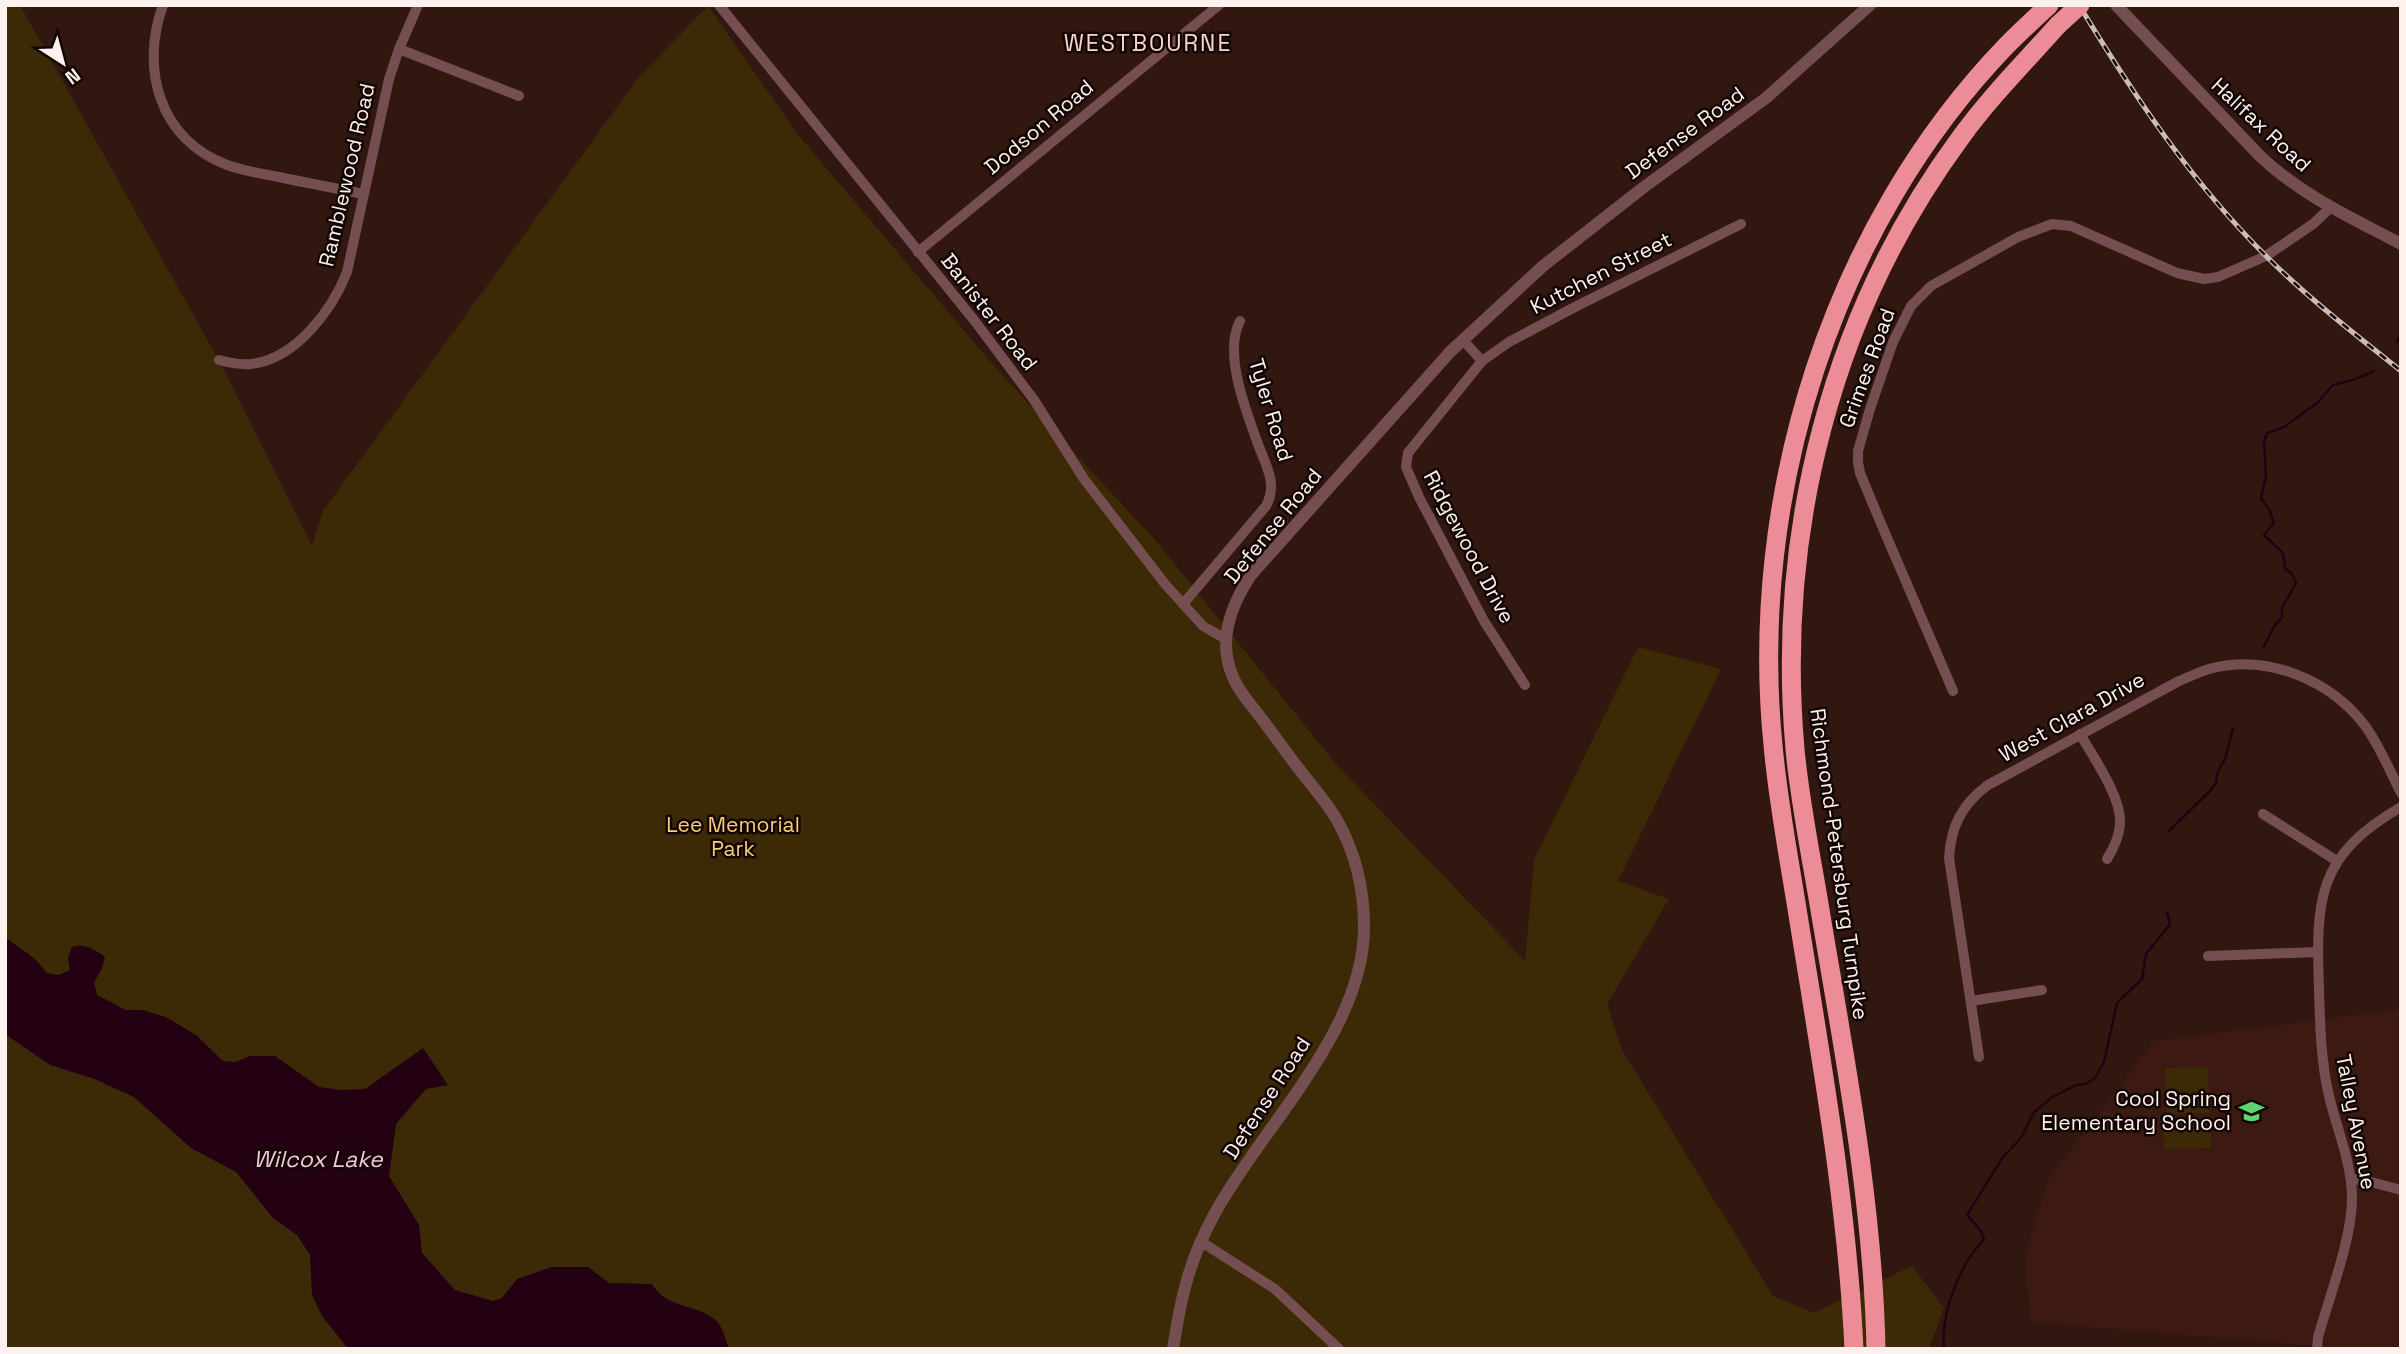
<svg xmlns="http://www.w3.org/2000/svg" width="2406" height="1354" font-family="'Space Grotesk',sans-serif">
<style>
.built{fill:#3c1a11}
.green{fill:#3c2a06}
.water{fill:#230012}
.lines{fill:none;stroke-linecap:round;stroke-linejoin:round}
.stream{stroke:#230012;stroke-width:2.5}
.minor{stroke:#754e51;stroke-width:10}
.tertiary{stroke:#754e51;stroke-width:12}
.motorway{stroke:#ec8c96;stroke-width:19}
.rail-casing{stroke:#cbbcb8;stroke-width:5}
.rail{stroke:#120604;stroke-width:2.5;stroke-dasharray:8;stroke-linecap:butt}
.motorway-bridge{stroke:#ec8c96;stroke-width:19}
.labels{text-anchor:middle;stroke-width:5;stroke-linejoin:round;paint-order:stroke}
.street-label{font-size:21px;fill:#fdf1ee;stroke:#120604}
.park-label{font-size:21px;fill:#fdcc77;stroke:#120604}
.poi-label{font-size:21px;fill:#fdf1ee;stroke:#120604;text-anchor:end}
.neighbourhood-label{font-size:23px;letter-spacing:2px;fill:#fcd5ca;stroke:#120604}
.water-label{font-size:23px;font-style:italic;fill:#f5c6da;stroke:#120604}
</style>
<rect width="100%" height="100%" fill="#321710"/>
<polygon class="built" points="2401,1009 2401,1349 2350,1349 2030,1322 2025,1256 2048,1180 2154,1041"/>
<g class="green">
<polygon points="5,5 20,5 223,368 312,546 323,511 639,77 708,6 799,136 995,367 1155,540 1336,764 1525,961 1534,860 1638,647 1721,669 1618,881 1669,899 1607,1004 1622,1050 1773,1296 1814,1313 1912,1266 1944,1308 1929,1349 5,1349"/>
<polygon points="2208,1067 2210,1113 2167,1114 2165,1068"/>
<polygon points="2164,1120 2211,1120 2211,1148 2164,1149"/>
</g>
<path class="water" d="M 5,937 L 35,959 L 47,973 L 59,975 L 70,970 L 68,958 L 72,947 C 83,943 96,950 105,957 L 102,968 L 94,983 L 97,995 L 126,1010 L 143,1010 L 166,1017 L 196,1035 L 223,1061 L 235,1062 L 250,1056 L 275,1056 L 319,1087 L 341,1090 L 365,1089 L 423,1048 L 448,1085 L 426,1089 L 396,1124 L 389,1176 L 419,1225 L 422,1253 L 455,1290 L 493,1301 L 502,1298 L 517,1279 L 552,1267 L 588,1267 L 609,1283 L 652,1284 C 667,1309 696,1304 714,1319 C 723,1325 725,1339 729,1349 L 348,1349 L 322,1316 L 312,1295 L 310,1255 L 297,1235 L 273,1218 L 236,1172 L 191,1148 L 134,1097 L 92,1078 L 50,1065 L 5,1034 Z"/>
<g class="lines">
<g class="stream">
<polyline points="2397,342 2401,333"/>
<polyline points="2263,648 2275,625 2282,618 2282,608 2296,583 2292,574 2285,568 2283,553 2264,535 2274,523 2269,509 2261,498 2266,476 2264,441 2267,433 2284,427 2317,403 2333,385 2356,379 2374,371"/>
<polyline points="2169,831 2211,790 2216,783 2218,771 2225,759 2233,728"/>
<path d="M 1944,1349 C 1940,1316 1960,1262 1984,1240 L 1981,1231 L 1967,1215 L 2003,1157 L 2021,1138 L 2034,1112 L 2054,1096 L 2076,1085 L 2085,1084 L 2095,1078 L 2104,1062 L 2117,1003 L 2142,979 L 2146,954 L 2170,924 L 2167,912"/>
</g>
<g class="minor">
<path d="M 163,5 C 140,69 159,139 227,165 C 244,171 262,174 279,177 C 307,183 335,188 363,194"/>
<polyline points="719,5 974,320 1034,400 1084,479 1165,584 1203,626 1227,640"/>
<polyline points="399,49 519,96"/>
<polyline points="918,252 1219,5"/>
<polyline points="1463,340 1482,361"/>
<path d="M 219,360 C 230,363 240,365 251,364 C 296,359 332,310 347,272 L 389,79 L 399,49 L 418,5"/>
<path d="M 1183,604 L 1266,506 C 1278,484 1266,466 1258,444 C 1246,411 1223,353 1240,321"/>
<polyline points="1525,685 1484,621 1419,497 1406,467 1408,453 1482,361 1509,342 1573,308 1741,224"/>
<polyline points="1953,691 1882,526 1860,473 1858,462 1858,451 1870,409 1893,342 1911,306 1931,286 2018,237 2052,224 2071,226 2177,273 2204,279 2218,277 2266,256 2313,224 2331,207"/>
<path d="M 2080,734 C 2093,757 2122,797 2120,824 C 2119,837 2114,848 2107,859"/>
<polyline points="2263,814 2337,861"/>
<polyline points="2208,956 2318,952"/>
<polyline points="1971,1001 2042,990"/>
<path d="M 1979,1057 L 1949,858 C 1951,826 1962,804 1988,785 L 2179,681 C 2189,677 2199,672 2209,669 C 2267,653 2331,680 2366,727 C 2380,747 2390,771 2401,793"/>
<polyline points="2351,1179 2367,1181 2401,1190"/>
<polyline points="1200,1241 1275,1289 1339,1349"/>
<path d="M 2317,1349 L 2318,1337 C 2329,1298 2352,1238 2352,1199 C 2352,1163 2337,1130 2329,1096 C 2321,1062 2320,1025 2319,990 C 2316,900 2316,856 2401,807"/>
</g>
<g class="tertiary">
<path d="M 2116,5 L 2259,155 C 2299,194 2352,218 2401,244"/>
<path d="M 1173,1349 C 1181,1297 1189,1260 1215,1213 C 1262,1127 1365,1030 1364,926 C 1364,889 1355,852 1337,820 C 1326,801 1312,786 1299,769 C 1285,751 1272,732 1258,714 C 1247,700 1235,686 1230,669 C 1219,636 1233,602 1251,575 L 1450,352 L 1543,266 L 1644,187 L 1766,98 L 1870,5"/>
</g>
<g class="motorway">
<path d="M 1854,1349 C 1847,1202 1821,1059 1798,915 C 1789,858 1778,802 1773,745 C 1748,496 1832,226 2007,45 C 2021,31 2035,18 2049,5"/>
<path d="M 1876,1349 C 1873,1203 1845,1059 1821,916 C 1812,860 1800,804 1795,749 C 1776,532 1831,313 1961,137 C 1990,97 2025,62 2058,25"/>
</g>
<defs>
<path id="rail" d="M 2079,5 C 2133,94 2192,183 2267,257 C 2308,298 2355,334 2401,371"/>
</defs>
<use href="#rail" class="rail-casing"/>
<use href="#rail" class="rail"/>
<polyline class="motorway-bridge" points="2058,25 2080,5"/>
</g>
<defs>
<symbol id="school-bare" viewBox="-9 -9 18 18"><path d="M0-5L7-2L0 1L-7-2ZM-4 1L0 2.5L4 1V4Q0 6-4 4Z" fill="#5cd56d" stroke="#120604" stroke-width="2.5" paint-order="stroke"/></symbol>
</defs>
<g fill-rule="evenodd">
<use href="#school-bare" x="2234" y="1094" width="35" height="35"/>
</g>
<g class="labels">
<g class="street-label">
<text transform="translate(2261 125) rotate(43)" y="7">Halifax Road</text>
<text transform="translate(1039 127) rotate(-40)" y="7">Dodson Road</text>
<text transform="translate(1685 133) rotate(-36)" y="7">Defense Road</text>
<text transform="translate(347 175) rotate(-77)" y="7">Ramblewood Road</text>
<text transform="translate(1601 273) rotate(-27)" y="7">Kutchen Street</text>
<text transform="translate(989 312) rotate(52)" y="7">Banister Road</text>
<text transform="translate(1867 368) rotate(-70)" y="7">Grimes Road</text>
<text transform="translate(1271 410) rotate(73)" y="7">Tyler Road</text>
<text transform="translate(1273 526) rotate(-51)" y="7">Defense Road</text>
<text transform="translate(1469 547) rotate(62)" y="7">Ridgewood Drive</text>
<text transform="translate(2072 717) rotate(-29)" y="7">West Clara Drive</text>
<text transform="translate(1839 864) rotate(82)" y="7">Richmond-Petersburg Turnpike</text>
<text transform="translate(1267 1098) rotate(-57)" y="7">Defense Road</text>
<text transform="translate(2356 1122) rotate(79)" y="7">Talley Avenue</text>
</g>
<g class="park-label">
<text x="733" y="832">Lee Memorial<tspan x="733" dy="24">Park</tspan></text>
</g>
<g class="poi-label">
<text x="2231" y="1106">Cool Spring<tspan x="2231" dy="24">Elementary School</tspan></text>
</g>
<g class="neighbourhood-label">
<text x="1148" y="51">WESTBOURNE</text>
</g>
<g class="water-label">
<text x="318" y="1167">Wilcox Lake</text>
</g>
</g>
<rect width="2406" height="1354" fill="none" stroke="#fdf1ee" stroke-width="14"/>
<g transform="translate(63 63) rotate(144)" stroke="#120604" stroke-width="5" paint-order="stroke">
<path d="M0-5L12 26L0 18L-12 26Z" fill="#fdf1ee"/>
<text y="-10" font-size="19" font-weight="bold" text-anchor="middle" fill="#fdf1ee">N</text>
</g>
</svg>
